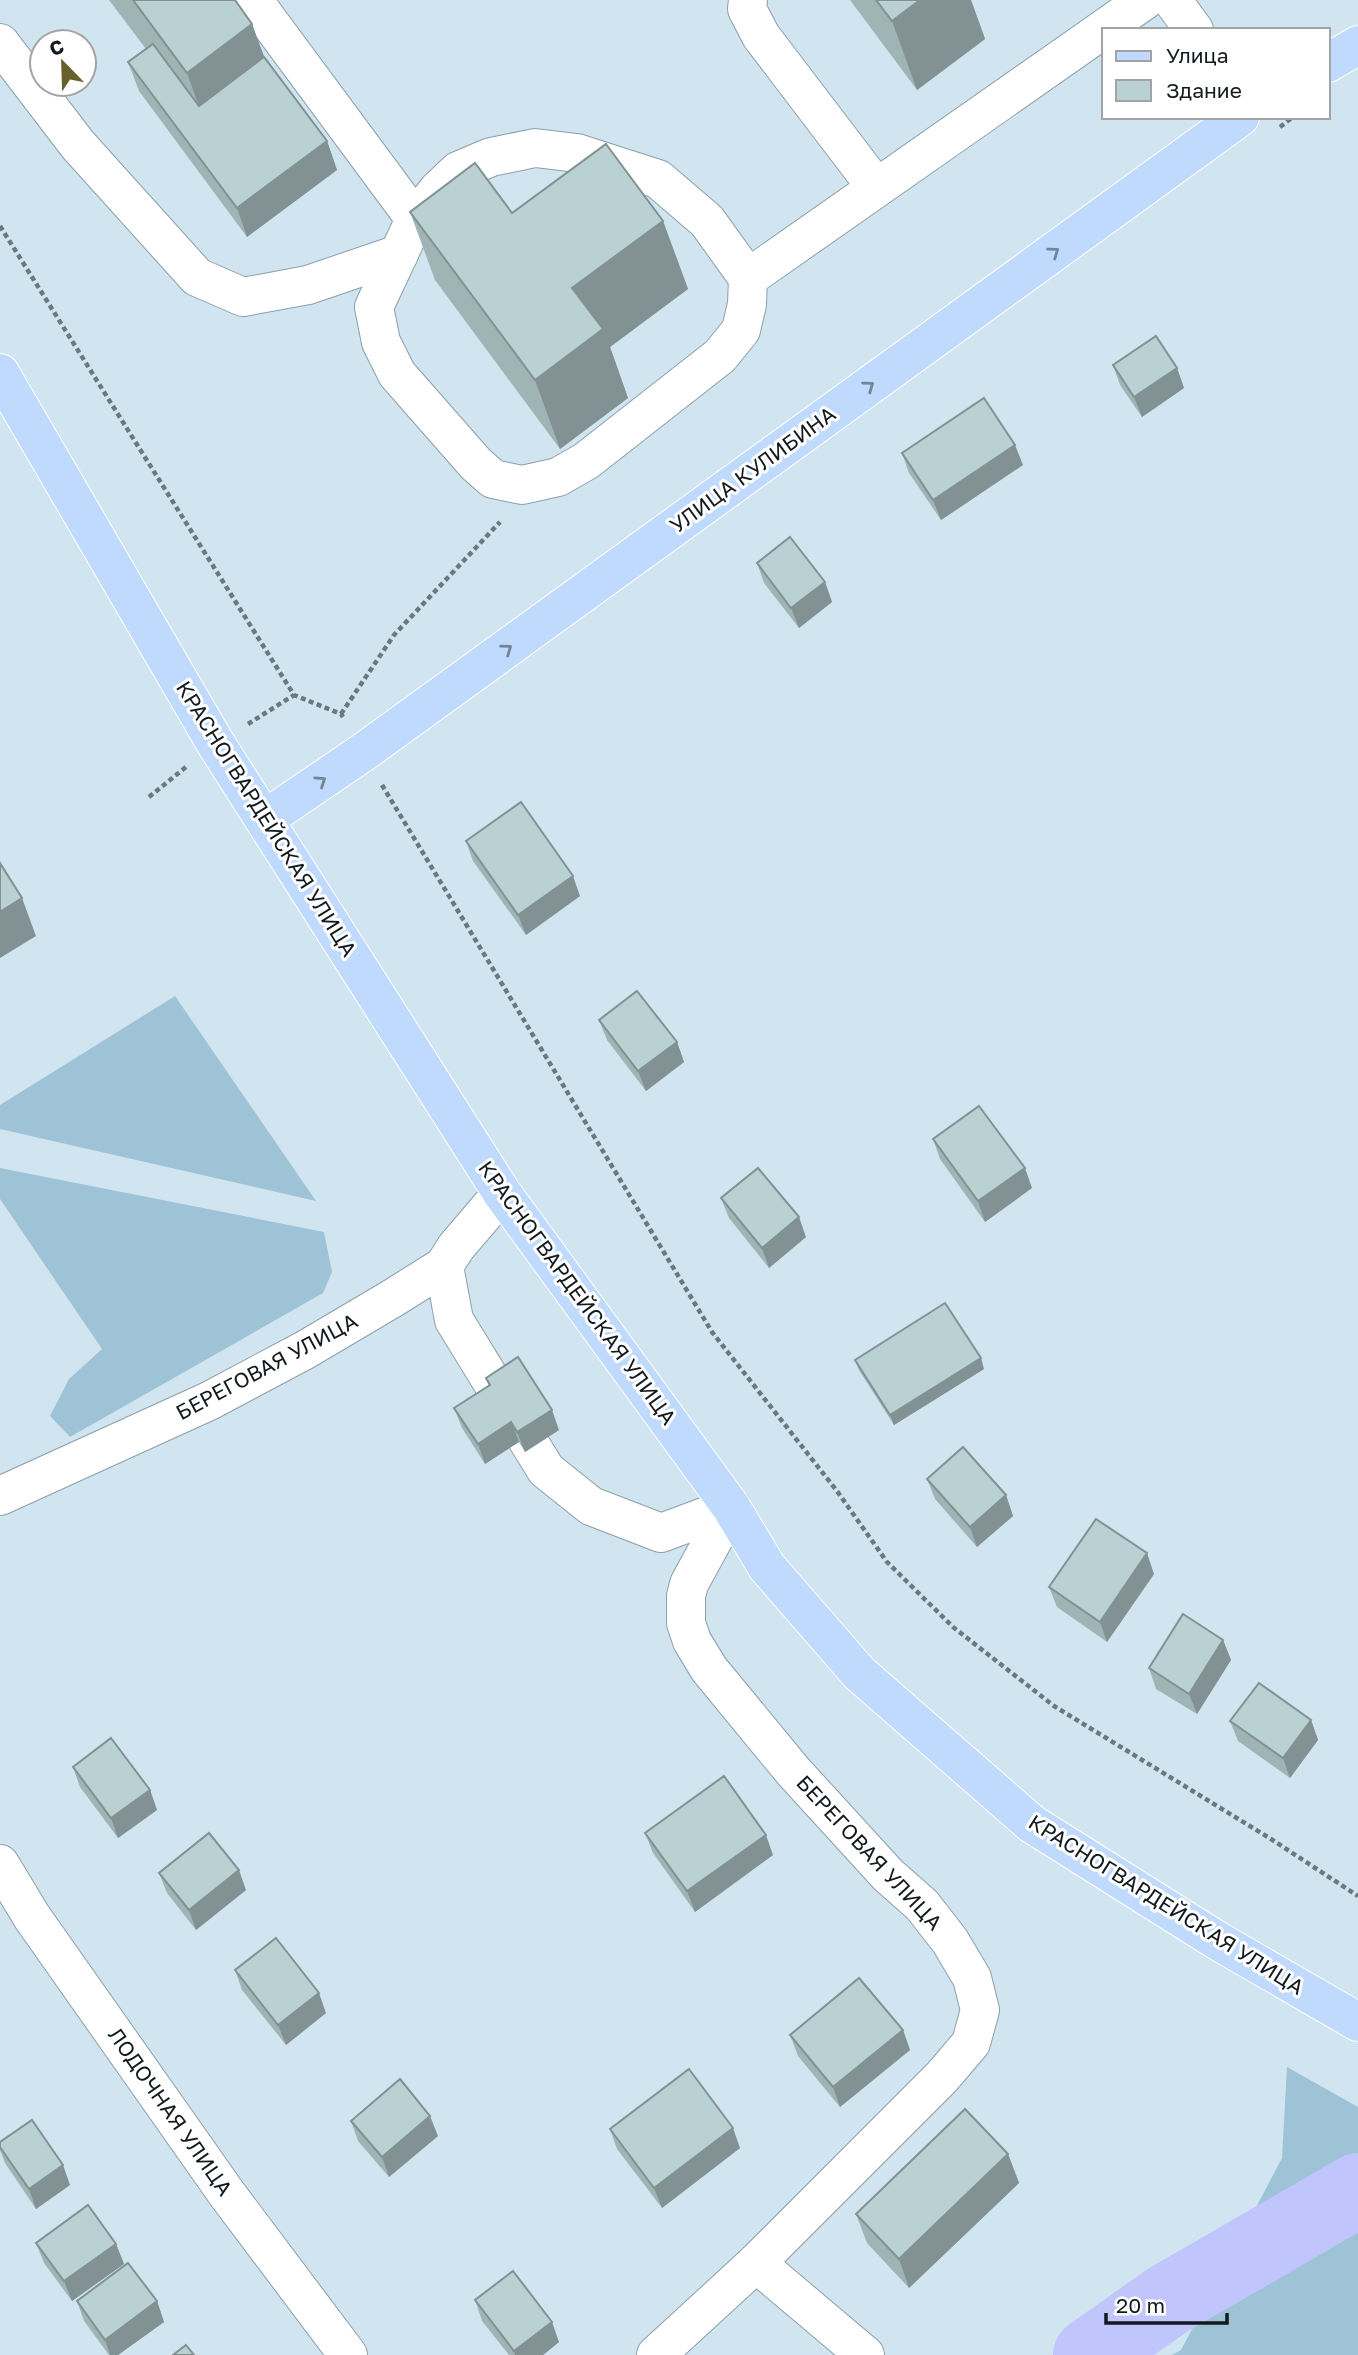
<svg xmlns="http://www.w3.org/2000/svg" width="1358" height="2355" font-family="'Golos Text',sans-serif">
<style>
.grass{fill:#9fc3d6}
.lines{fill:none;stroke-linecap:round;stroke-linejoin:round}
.river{stroke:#c0c5fc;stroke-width:74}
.minor-casing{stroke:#8c9fa9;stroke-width:40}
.major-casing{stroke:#fff;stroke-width:40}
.path{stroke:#6b787f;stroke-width:4.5;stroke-dasharray:5 3.5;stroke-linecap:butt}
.minor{stroke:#fff;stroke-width:38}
.major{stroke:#c0dafd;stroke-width:38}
.wall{fill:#9fb4b5}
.shaded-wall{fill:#829294}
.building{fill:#b9d1d3;stroke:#829294;stroke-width:2}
.oneway{stroke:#728499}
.labels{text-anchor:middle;stroke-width:6;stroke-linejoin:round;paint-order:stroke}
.street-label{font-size:21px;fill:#131a1e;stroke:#fff}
</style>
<rect width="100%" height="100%" fill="#d1e5f0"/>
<g class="grass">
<polygon points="175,996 316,1201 0,1129 0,1105"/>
<polygon points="0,1168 324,1232 332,1272 323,1293 70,1437 50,1416 69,1379 102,1349 0,1199"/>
<polygon points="1287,2067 1358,2107 1358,2355 1172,2355 1181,2350 1282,2158"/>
</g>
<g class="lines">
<polyline class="river" points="1090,2355 1168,2300 1358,2190"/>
<defs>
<g id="minor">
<polyline points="253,0 415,219"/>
<polyline points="748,0 747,9 761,36 876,187"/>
<polyline points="1172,0 1194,30"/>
<polyline points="0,43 78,145 197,277 243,297 308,285 399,254"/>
<polyline points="748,278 747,304 741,330 720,356 586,461 558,477 522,485 493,479 476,464 397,374 381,342 374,307 415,219 438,190 458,171 491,157 535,148 577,153 658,179 707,221 748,278 1145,0"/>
<polyline points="444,1266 454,1320 546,1470 591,1506 661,1533 731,1507"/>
<polyline points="0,1496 209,1401 305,1350 393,1298 444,1266 456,1247 502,1193"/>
<polyline points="0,1864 32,1917 227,2194 348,2355"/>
<polyline points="756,2263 865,2355"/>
<polyline points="656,2355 756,2263 942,2077 971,2043 980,2010 972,1978 950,1941 922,1905 888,1875 793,1771 709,1669 692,1641 686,1623 686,1596 689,1584 731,1507"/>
</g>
<g id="major">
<polyline points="1328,63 1358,45"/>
<polyline points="0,373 216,744 502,1193 731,1507 767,1567 859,1673 1032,1824 1218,1941 1358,2022"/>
<polyline points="265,819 365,751 1240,117"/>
</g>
</defs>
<use href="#minor" class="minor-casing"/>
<use href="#major" class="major-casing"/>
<g class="path">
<polyline points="1280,127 1293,117"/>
<polyline points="0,226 294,695 341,714 343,717"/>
<polyline points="341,714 394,635 500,522"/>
<polyline points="248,724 294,695"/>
<polyline points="382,785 712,1332 837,1491 887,1562 953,1627 1054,1706 1271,1839 1358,1896"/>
<polyline points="149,797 186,767"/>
</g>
<use href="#minor" class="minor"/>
<use href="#major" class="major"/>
</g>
<g class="wall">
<polygon points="109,0 235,0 252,24 264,57 327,141 337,170 247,237 139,91 128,62 146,49"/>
<polygon points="850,0 971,0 985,39 917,90"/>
<polygon points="410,212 512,213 663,221 688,289 610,347 628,398 560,449 435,280"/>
<polygon points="1113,365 1177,368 1184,388 1142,417 1120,385"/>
<polygon points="902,453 1023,465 941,520 909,473"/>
<polygon points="757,563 825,582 832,602 799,628 764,583"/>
<polygon points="466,841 580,896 526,935 473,861"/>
<polygon points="599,1020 677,1042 684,1062 646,1091 607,1040"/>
<polygon points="933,1139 1032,1188 985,1222 940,1159"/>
<polygon points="721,1198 806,1237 769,1268 729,1218"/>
<polygon points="855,1360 984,1369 894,1425 859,1370"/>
<polygon points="486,1378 559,1430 525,1452 519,1442 485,1464 462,1428 454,1408 489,1386"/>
<polygon points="927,1479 1006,1495 1013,1516 977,1547 935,1499"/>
<polygon points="1154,1574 1107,1642 1057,1607 1049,1587"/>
<polygon points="1223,1640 1231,1660 1197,1714 1156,1689 1149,1668"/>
<polygon points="1311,1720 1318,1740 1290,1778 1238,1741 1230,1721"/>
<polygon points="73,1767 150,1790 157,1810 118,1838 80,1787"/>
<polygon points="645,1833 773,1855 695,1912 653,1853"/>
<polygon points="159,1873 246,1890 196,1930 167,1893"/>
<polygon points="235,1970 326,2013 286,2045 242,1990"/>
<polygon points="903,2030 910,2050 840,2107 798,2056 790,2035"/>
<polygon points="351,2121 438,2136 389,2177 358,2141"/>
<polygon points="610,2129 740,2148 662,2208 617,2149"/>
<polygon points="0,2142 70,2185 36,2209 5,2163 0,2150"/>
<polygon points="1008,2154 1019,2183 909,2288 867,2243 856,2214"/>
<polygon points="36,2243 116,2244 124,2264 72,2301 44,2263"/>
<polygon points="475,2300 559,2342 543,2355 509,2355 482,2321"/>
<polygon points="77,2301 157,2301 164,2322 118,2355 109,2355 84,2321"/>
</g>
<g class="shaded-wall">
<polygon points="920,0 971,0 985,39 917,90 892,21"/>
<polygon points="252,24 275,86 209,135 187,73"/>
<polygon points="327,141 337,170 247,237 237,208"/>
<polygon points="663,221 688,289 610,347 628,398 560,449 535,380 572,288"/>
<polygon points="1177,368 1184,388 1142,417 1134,397"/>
<polygon points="1015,445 1023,465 941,520 933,500"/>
<polygon points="825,582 832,602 799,628 791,608"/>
<polygon points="573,876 580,896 526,935 518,915"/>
<polygon points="22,898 36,936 0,958 0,912"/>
<polygon points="677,1042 684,1062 646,1091 638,1071"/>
<polygon points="1025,1168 1032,1188 985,1222 978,1201"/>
<polygon points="799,1217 806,1237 769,1268 762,1248"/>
<polygon points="981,1358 984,1369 894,1425 890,1415"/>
<polygon points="552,1410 559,1430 525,1452 517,1432"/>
<polygon points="511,1422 519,1442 485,1464 478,1444"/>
<polygon points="1006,1495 1013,1516 977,1547 970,1527"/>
<polygon points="1147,1553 1154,1574 1107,1642 1100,1622"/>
<polygon points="1223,1640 1231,1660 1197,1714 1189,1694"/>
<polygon points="1311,1720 1318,1740 1290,1778 1283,1758"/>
<polygon points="150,1790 157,1810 118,1838 111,1818"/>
<polygon points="766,1835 773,1855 695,1912 687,1891"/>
<polygon points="239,1870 246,1890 196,1930 189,1910"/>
<polygon points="319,1993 326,2013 286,2045 278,2025"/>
<polygon points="903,2030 910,2050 840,2107 833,2087"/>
<polygon points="430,2116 438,2136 389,2177 382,2157"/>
<polygon points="733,2128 740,2148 662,2208 654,2188"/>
<polygon points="1008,2154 1019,2183 909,2288 899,2259"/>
<polygon points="63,2165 70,2185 36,2209 29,2189"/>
<polygon points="116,2244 124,2264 72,2301 64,2281"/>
<polygon points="157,2301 164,2322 118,2355 110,2355 105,2340"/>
<polygon points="552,2322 559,2342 543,2355 515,2355 514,2351"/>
</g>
<g class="building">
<polygon points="133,0 235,0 252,24 187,73"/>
<polygon points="876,0 920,0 892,21"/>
<polygon points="153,44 199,106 264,57 327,141 237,208 128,62"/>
<polygon points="606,144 663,221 572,288 603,329 535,380 410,212 475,163 512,213"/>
<polygon points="1156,336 1177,368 1134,397 1113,365"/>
<polygon points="984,398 1015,445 933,500 902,453"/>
<polygon points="790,537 825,582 791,608 757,563"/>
<polygon points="521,802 573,876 518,915 466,841"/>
<polygon points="0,863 22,898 0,912"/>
<polygon points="637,991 677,1042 638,1071 599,1020"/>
<polygon points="979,1106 1025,1168 978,1201 933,1139"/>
<polygon points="758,1168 799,1217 762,1248 721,1198"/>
<polygon points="945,1303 981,1358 890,1415 855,1360"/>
<polygon points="518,1357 552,1410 517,1432 511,1422 478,1444 454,1408 490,1385 486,1378"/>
<polygon points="963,1447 1006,1495 970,1527 927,1479"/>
<polygon points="1096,1519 1147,1553 1100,1622 1049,1587"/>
<polygon points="1183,1614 1223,1640 1189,1694 1149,1668"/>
<polygon points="1259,1683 1311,1720 1283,1758 1230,1721"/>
<polygon points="111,1738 150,1790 111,1818 73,1767"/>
<polygon points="724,1776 766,1835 687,1891 645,1833"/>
<polygon points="209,1833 239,1870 189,1910 159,1873"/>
<polygon points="276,1938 319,1993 278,2025 235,1970"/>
<polygon points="859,1978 903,2030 833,2087 790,2035"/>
<polygon points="689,2069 733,2128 654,2188 610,2129"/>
<polygon points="400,2079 430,2116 382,2157 351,2121"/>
<polygon points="965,2109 1008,2154 899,2259 856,2214"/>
<polygon points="32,2120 63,2165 29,2189 0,2147 0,2142"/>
<polygon points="88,2205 116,2244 64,2281 36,2243"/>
<polygon points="128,2263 157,2301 105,2340 77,2301"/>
<polygon points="513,2271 552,2322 514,2351 475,2300"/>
<polygon points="186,2345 194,2355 173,2355"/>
</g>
<defs><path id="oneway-chevron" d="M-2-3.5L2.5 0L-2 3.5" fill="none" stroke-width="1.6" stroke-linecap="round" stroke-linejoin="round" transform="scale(1.75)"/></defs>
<g class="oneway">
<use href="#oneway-chevron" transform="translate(1054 252) rotate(-36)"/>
<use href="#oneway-chevron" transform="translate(869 386) rotate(-36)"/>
<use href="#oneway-chevron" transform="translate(507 649) rotate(-36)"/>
<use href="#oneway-chevron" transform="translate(321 781) rotate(-34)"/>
</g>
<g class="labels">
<g class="street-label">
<text transform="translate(753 470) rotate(-36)" y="7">УЛИЦА КУЛИБИНА</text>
<text transform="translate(266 819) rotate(58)" y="7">КРАСНОГВАРДЕЙСКАЯ УЛИЦА</text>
<text transform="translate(577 1293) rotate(54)" y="7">КРАСНОГВАРДЕЙСКАЯ УЛИЦА</text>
<text transform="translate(267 1367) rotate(-28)" y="7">БЕРЕГОВАЯ УЛИЦА</text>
<text transform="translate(869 1853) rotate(47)" y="7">БЕРЕГОВАЯ УЛИЦА</text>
<text transform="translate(1166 1905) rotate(32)" y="7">КРАСНОГВАРДЕЙСКАЯ УЛИЦА</text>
<text transform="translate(170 2112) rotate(55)" y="7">ЛОДОЧНАЯ УЛИЦА</text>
</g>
</g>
<rect x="1102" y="28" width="228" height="91" fill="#ffffff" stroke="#a1a3a5" stroke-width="2"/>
<rect x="1116" y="51" width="35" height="10" fill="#c0dafd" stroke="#a1a3a5" stroke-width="2"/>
<text x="1166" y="63" font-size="21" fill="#131a1e">Улица</text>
<rect x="1116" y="80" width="35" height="21" fill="#b9d1d3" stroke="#a1a3a5" stroke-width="2"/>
<text x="1166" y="98" font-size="21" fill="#131a1e">Здание</text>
<g transform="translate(63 63) rotate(337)"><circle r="33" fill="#ffffff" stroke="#a1a3a5" stroke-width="2"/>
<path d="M0-5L12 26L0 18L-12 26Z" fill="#67612e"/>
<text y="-10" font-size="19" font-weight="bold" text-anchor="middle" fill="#131a1e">С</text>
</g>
<path d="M1106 2313v10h121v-10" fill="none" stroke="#131a1e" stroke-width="3.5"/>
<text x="1116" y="2313" font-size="21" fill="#131a1e" stroke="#ffffff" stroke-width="5" paint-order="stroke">20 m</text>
</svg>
